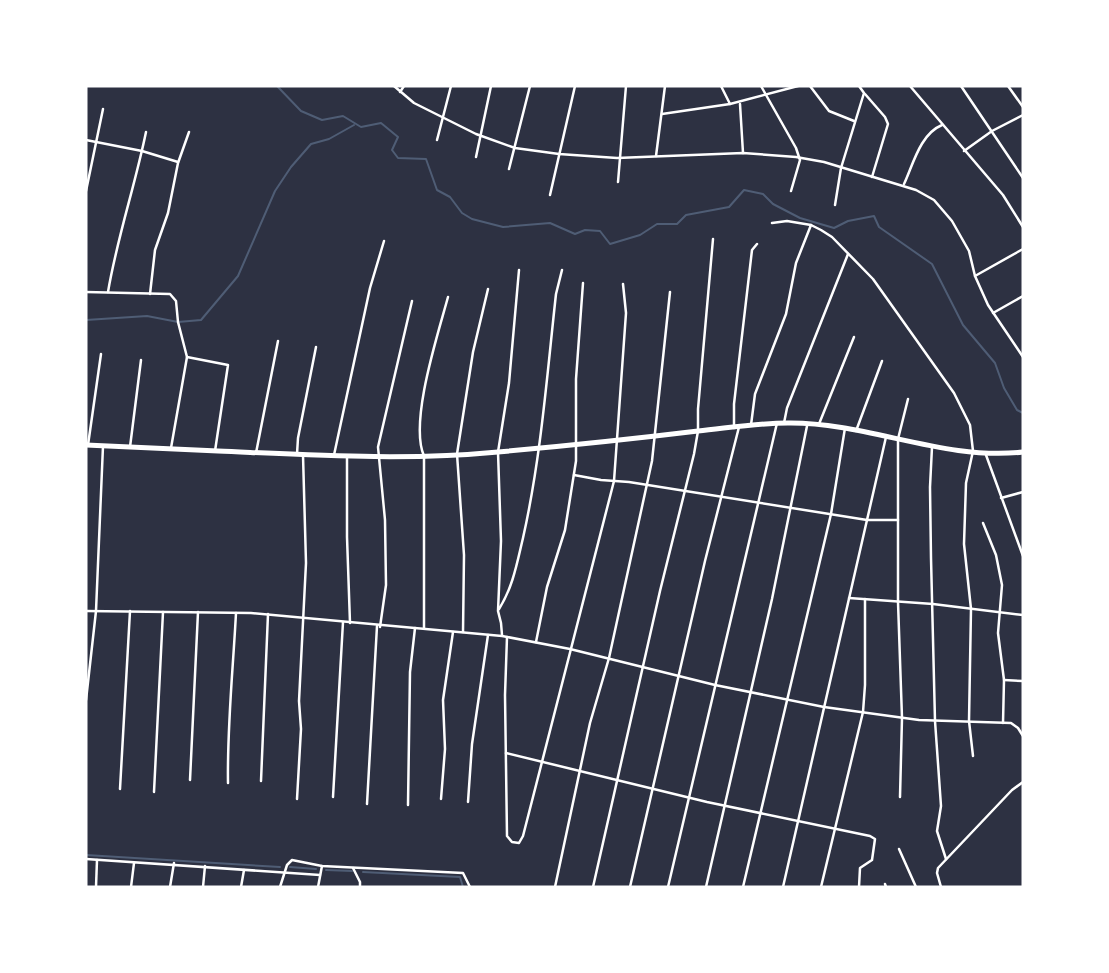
<svg xmlns="http://www.w3.org/2000/svg" width="1109" height="973" font-family="'Varela Round',sans-serif">
<style>
.lines{fill:none;stroke-linecap:round;stroke-linejoin:round}
.stream{stroke:#4f5d75;stroke-width:2}
.minor{stroke:#fff;stroke-width:2.5}
.trunk{stroke:#fff;stroke-width:5}
</style>
<rect width="100%" height="100%" fill="#2d3142"/>
<g class="lines">
<g class="stream">
<polyline points="277,86 301,111 322,120 343,116 361,127 381,123 398,137 392,150 398,158 426,159 437,190 450,197 462,213 472,219 503,227 550,223 575,234 585,230 600,231 610,244 640,235 657,224 677,224 686,215 729,207 744,190 763,194 773,204 800,218 834,228 848,221 874,216 879,227 932,264 963,325 995,363 1004,388 1017,410 1023,413"/>
<polyline points="86,320 147,316 178,322 201,320 238,276 275,191 291,167 311,144 329,139 354,125"/>
<polyline points="86,855 280,867"/>
<polyline points="290,867 316,869"/>
<polyline points="326,870 352,871"/>
<polyline points="363,872 460,877 463,887"/>
</g>
<g class="minor">
<polyline points="394,86 414,103 476,134 515,148 559,154 617,158 743,153 796,157 824,162 916,190 934,200 952,221 969,251 975,276 988,305 1023,357"/>
<polyline points="721,86 730,104"/>
<polyline points="761,86 796,148 800,160 791,191"/>
<polyline points="810,86 829,111 854,121"/>
<polyline points="910,86 1003,195 1023,227"/>
<polyline points="961,86 1023,178"/>
<polyline points="1008,86 1023,107"/>
<polyline points="400,92 404,86"/>
<polyline points="865,94 885,117 888,124 872,177"/>
<polyline points="740,104 743,153"/>
<polyline points="662,114 730,104 798,86"/>
<polyline points="86,140 142,151 178,162"/>
<polyline points="437,140 451,86"/>
<polyline points="964,151 992,131 1023,115"/>
<polyline points="656,156 665,86"/>
<polyline points="476,157 491,86"/>
<polyline points="509,169 530,86"/>
<polyline points="618,182 626,86"/>
<path d="M 904,184 C 913,165 920,134 942,125"/>
<polyline points="86,191 103,109"/>
<polyline points="550,195 575,86"/>
<polyline points="835,205 841,168 864,93 859,86"/>
<polyline points="772,223 787,221 811,225 821,230 832,237 873,279 954,393 970,425 973,451 966,483 964,544 971,609 969,721 973,756"/>
<polyline points="975,276 1023,249"/>
<polyline points="86,292 170,294 176,301 178,322 187,357 171,448"/>
<path d="M 108,292 C 117,238 135,186 146,132"/>
<polyline points="150,294 155,250 168,213 178,163 189,132"/>
<polyline points="993,313 1023,296"/>
<polyline points="187,357 228,365 215,451"/>
<polyline points="784,423 787,408 848,254"/>
<polyline points="819,424 854,337"/>
<polyline points="751,425 755,394 786,314 796,263 811,225"/>
<polyline points="734,428 734,404 752,250 757,244"/>
<polyline points="856,431 882,361"/>
<polyline points="88,445 101,354"/>
<polyline points="130,447 141,360"/>
<polyline points="932,447 930,487 931,558 935,721 941,806 937,831 946,859"/>
<polyline points="256,453 278,341"/>
<polyline points="297,454 298,438 316,347"/>
<polyline points="334,455 370,288 384,241"/>
<polyline points="986,455 1023,556"/>
<polyline points="347,458 347,537 350,623"/>
<polyline points="574,475 601,480 629,482 867,520 898,520"/>
<polyline points="1001,498 1023,492"/>
<polyline points="983,523 996,555 1002,585 998,633 1004,680 1003,723"/>
<polyline points="849,598 933,604 1023,615"/>
<path d="M 499,609 C 513,587 517,563 523,538 C 541,458 547,375 556,294 L 562,270"/>
<polyline points="86,611 251,613 502,636 570,649 715,685 824,707 919,720 1011,723 1018,728 1023,736"/>
<polyline points="380,627 386,585 385,520 378,447 412,301"/>
<path d="M 424,628 L 424,456 C 409,422 438,334 448,297"/>
<polyline points="463,632 464,555 457,454 473,352 488,289"/>
<polyline points="502,635 501,623 498,611 501,541 498,452 509,383 519,270"/>
<polyline points="507,637 505,695 507,836 512,842 519,843 523,836 614,481 626,313 623,284"/>
<polyline points="536,642 547,587 565,530 576,461 576,379 583,283"/>
<polyline points="1004,680 1023,681"/>
<polyline points="86,700 96,611 103,446"/>
<polyline points="506,753 707,802 870,836 875,839 872,860 860,868 859,887"/>
<polyline points="190,780 198,612"/>
<polyline points="261,781 268,614"/>
<path d="M 228,783 C 227,727 233,670 236,613"/>
<polyline points="120,789 130,611"/>
<polyline points="154,792 163,612"/>
<polyline points="333,797 343,622"/>
<polyline points="900,797 902,718 898,602 898,439 908,399"/>
<polyline points="297,799 301,729 299,701 306,563 303,455"/>
<polyline points="441,799 445,749 443,700 453,632"/>
<polyline points="468,802 472,744 488,635"/>
<polyline points="367,804 377,626"/>
<polyline points="408,805 410,672 415,628"/>
<polyline points="899,849 916,887"/>
<polyline points="86,859 320,875"/>
<polyline points="353,868 360,882 360,887"/>
<polyline points="885,884 886,887"/>
<polyline points="96,887 97,860"/>
<polyline points="131,887 134,863"/>
<polyline points="170,887 174,863"/>
<polyline points="203,887 205,866"/>
<polyline points="241,887 244,870"/>
<polyline points="280,887 287,865 292,860 322,866 463,873 470,887"/>
<polyline points="318,887 322,866"/>
<polyline points="555,887 590,723 609,658 652,461 670,292"/>
<polyline points="593,887 660,591 694,454 698,431 698,409 713,239"/>
<polyline points="630,887 705,561 739,427"/>
<polyline points="668,887 777,423"/>
<polyline points="706,887 772,599 807,426"/>
<polyline points="743,887 831,514 845,428"/>
<polyline points="783,887 886,437"/>
<polyline points="821,887 863,712 865,685 865,599"/>
<polyline points="941,887 937,873 938,868 1012,790 1023,782"/>
</g>
<path class="trunk" d="M 86,445 C 130,447 174,449 218,451 C 311,455 405,461 498,452 C 565,446 632,439 698,431 C 728,428 758,423 788,423 C 867,422 943,461 1023,452"/>
</g>
<rect width="1109" height="973" fill="none" stroke="#ffffff" stroke-width="175"/>
</svg>
